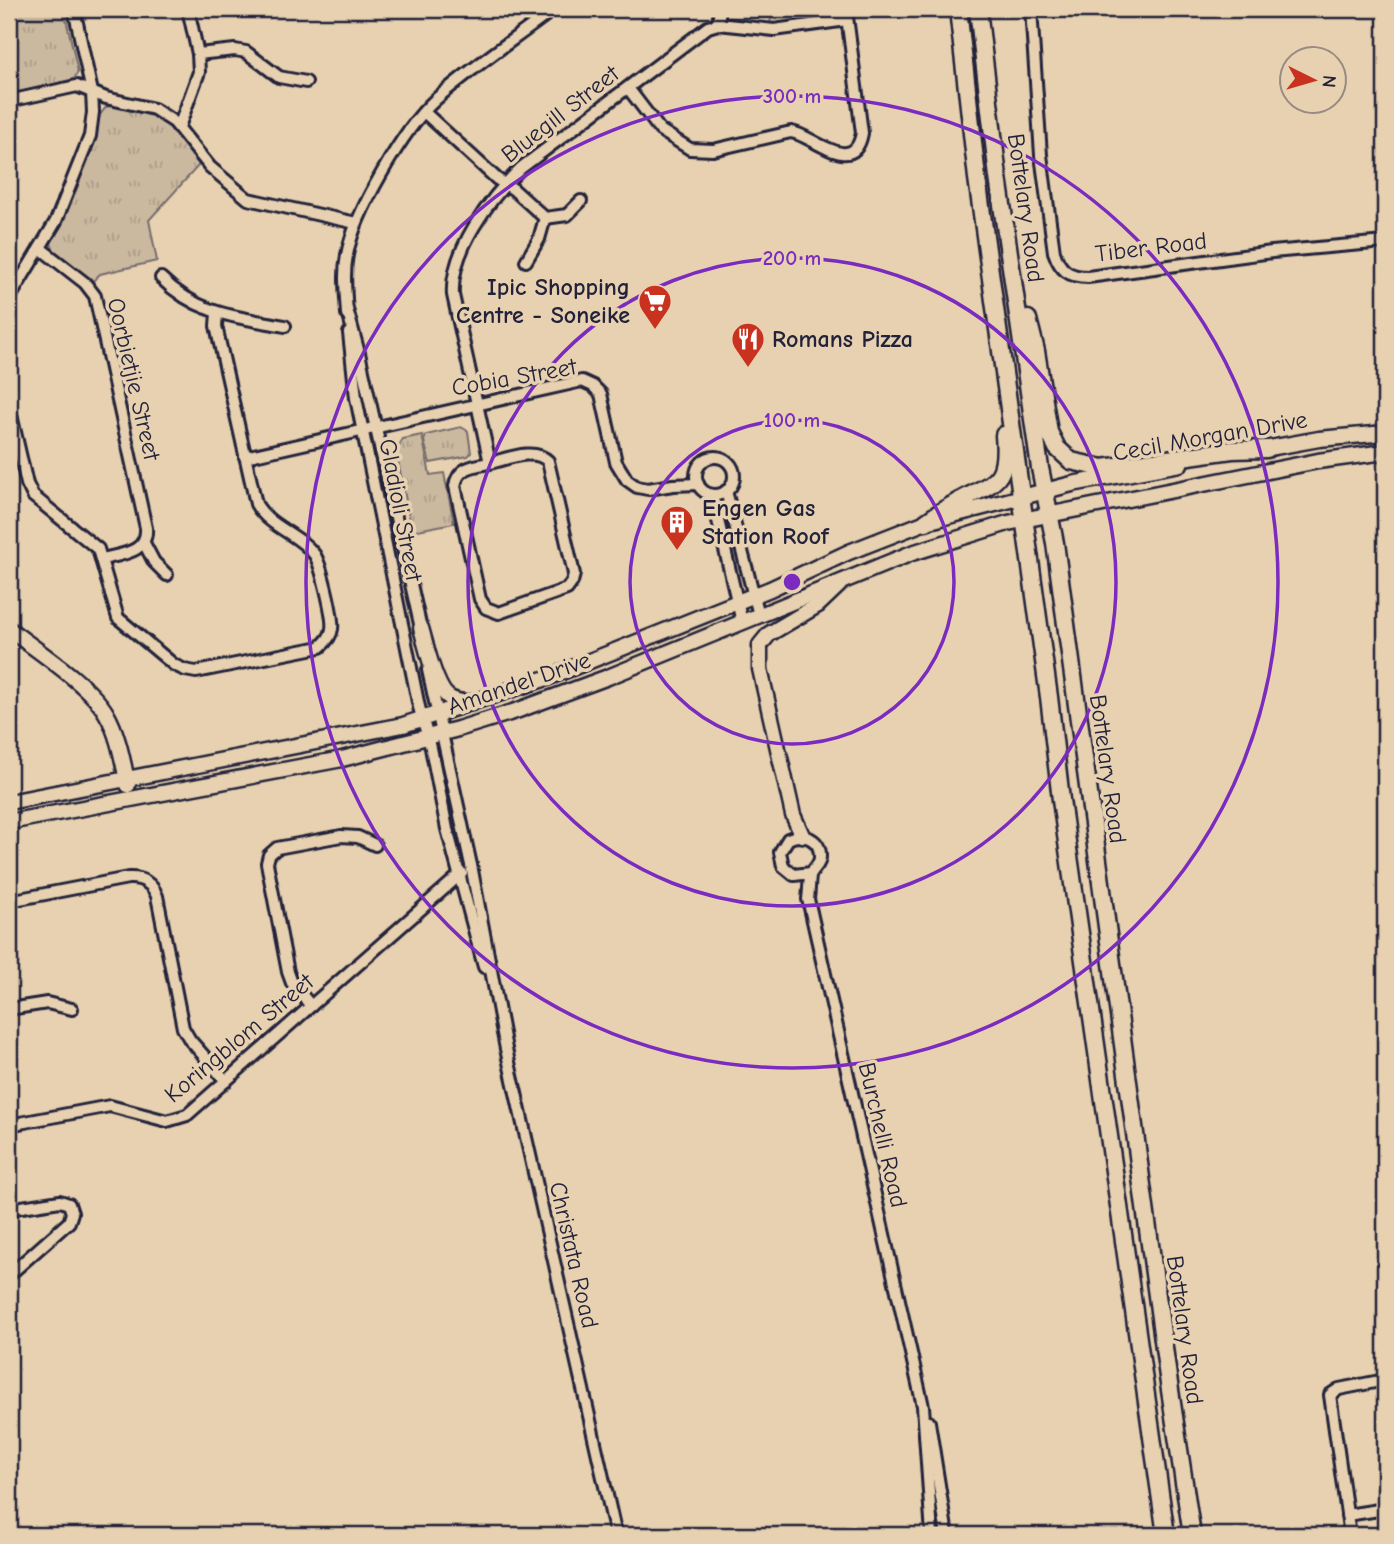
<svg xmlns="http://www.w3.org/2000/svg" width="1394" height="1544" font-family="'Comic Neue',sans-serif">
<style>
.grass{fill:url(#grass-tufts);stroke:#766d6d;stroke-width:2}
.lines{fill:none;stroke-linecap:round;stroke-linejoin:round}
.minor-casing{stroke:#22223b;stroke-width:16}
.tertiary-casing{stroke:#22223b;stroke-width:19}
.secondary-casing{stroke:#22223b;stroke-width:21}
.minor{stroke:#e7d1b0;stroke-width:10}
.tertiary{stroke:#e7d1b0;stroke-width:14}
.secondary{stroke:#e7d1b0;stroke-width:16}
.ring{fill:none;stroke:#7b2cbf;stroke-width:3.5}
.labels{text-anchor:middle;stroke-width:7;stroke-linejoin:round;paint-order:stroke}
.street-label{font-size:24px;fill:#22223b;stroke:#e7d1b0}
.poi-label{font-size:24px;font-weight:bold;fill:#22223b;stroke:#e7d1b0;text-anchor:start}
.centre{fill:#7b2cbf;stroke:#e7d1b0;stroke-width:3.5}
.ring-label{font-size:21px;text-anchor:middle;font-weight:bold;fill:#7b2cbf;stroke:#e7d1b0;stroke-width:7;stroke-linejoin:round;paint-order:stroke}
</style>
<defs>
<pattern id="grass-tufts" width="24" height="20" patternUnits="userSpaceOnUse" patternTransform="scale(1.75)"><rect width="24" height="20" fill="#cab89f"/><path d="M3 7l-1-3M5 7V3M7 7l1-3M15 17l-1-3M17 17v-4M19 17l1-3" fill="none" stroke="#ad9e8a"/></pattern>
</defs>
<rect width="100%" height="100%" fill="#e7d1b0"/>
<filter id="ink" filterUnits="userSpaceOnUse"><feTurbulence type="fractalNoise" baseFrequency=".0143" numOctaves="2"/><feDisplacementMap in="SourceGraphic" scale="14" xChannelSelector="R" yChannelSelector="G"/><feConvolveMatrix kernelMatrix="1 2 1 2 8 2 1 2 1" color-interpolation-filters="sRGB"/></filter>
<g filter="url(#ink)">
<g class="grass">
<polygon points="9,9 64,9 78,72 74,79 9,95"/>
<polygon points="772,9 840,9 833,17 770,25"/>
<polygon points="117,105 156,116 168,123 199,165 149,220 157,261 100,274 92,282 55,254 51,243 91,150 100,115 106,107"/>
<polygon points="461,427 468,431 471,453 468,456 430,463 424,441 426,435"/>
<polygon points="422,435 430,475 444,473 454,523 412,531 396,451 403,439"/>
</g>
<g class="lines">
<defs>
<g id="minor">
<path d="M 1031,9 L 1041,155 L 1054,252 C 1060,270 1068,277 1088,277 L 1272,252 L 1385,242"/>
<polyline points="718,24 720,9"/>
<polyline points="198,54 235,50 246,52 279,77 306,82"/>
<path d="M 628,88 L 660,130 L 690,149 L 713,150 L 791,132 C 811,134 854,178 862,133 L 846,9"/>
<polyline points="9,101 77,86 106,98 154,109 174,122 210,167 248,199 356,223"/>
<polyline points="424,112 497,179 513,189 545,218 539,239 526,261"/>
<polyline points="179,127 199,72 198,54 188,9"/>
<polyline points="545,218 567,215 581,201"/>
<path d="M 40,248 L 85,283 L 95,296 L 146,528 C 148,553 121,554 102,559"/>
<path d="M 161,278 C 198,315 237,317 285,326"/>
<polyline points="9,299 56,221 90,136 93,112 92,92 74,9"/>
<polyline points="347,309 359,353 422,633"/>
<path d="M 347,314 C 346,294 343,275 347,255 C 354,214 404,128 435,100 C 472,67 515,39 554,9"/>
<polyline points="349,333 356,398 419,707 431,748 447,829 484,967"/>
<path d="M 9,406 L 27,484 L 33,496 L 98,549 L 118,618 L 174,665 L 185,670 L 196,672 L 320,647 C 326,642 331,637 332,629 C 334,618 321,563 314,554 C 299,534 269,527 256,504 L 216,326 L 217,313"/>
<polyline points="245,457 582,381 593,386 601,394 616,462 627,480 637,487 648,489 673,485 698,484"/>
<circle cx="715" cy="476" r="19"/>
<path d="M 490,463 C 473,466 458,467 455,486 L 480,599 L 486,608 L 499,613 L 567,589 L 572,582 L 574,574 L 548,461 C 534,447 507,459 490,463 L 453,295 C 450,251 490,198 521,168 L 708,27 L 718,24 L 774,30 L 847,20"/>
<polyline points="726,491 759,615"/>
<polyline points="712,495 742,622"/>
<polyline points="144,543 154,562 167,575"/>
<polyline points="428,670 471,865 506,1049 616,1535"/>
<path d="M 811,873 L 794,875 L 783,866 L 780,852 L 788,839 C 802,832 821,838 820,857 C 820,866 812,869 810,876 C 809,884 809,892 808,899 L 923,1406 L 932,1535"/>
<path d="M 9,901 L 128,878 C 142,877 152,883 157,896 L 183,1028 L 190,1040 L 226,1081"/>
<polyline points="311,1006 292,983 288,972 267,863 269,855 277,848 341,836 358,837 375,845"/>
<polyline points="9,1009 47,1003 72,1009"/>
<polyline points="9,1125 110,1106 167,1121 187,1115 462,873"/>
<polyline points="9,1209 60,1201 69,1204 72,1213 69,1222 9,1275"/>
<polyline points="929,1422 947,1535"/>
<polyline points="1347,1515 1385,1509"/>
<polyline points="1350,1535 1330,1395 1339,1389 1385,1380"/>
</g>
<g id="tertiary">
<polyline points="1258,450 1319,439 1385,433"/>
<path d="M 421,628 C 426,644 435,690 450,698 C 456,702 465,702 472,703"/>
<path d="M 9,629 C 36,650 90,685 106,713 C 118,733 123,762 128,785"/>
<polyline points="9,802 403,725 547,678 770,589 849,552 926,522 1072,484 1180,464"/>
<polyline points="9,822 342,759 458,729 516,711 608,677 912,553 1008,523 1318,461 1385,452"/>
<polyline points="802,835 793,815 760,669 760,645 769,634 818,605 839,585"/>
</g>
<g id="secondary">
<polyline points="958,9 977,178 1049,697 1061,800 1166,1535"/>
<polyline points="978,9 998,177 1040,468 1055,543 1168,1377 1192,1535"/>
<polyline points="1028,319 1036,351 1049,432 1057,448 1071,461 1103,468 1232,450 1267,449"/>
<path d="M 926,522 C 937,514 948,507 959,501 C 996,481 1008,482 1004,435"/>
</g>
</defs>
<use href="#minor" class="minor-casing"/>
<use href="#tertiary" class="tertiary-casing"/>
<use href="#secondary" class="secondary-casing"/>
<use href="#minor" class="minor"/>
<use href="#tertiary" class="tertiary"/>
<use href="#secondary" class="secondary"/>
</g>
</g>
<g class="ring">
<circle cx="792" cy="582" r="162"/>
<circle cx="792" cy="582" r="324"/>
<circle cx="792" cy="582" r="486"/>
</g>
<defs>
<symbol id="supermarket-pin" viewBox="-11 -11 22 30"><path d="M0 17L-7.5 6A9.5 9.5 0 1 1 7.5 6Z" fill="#c8321e" stroke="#e7d1b0"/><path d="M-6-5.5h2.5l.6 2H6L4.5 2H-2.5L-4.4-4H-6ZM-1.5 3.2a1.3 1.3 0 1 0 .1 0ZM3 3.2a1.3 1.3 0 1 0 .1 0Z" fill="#fff"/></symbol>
<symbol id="restaurant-pin" viewBox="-11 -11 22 30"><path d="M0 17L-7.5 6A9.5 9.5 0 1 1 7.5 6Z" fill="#c8321e" stroke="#e7d1b0"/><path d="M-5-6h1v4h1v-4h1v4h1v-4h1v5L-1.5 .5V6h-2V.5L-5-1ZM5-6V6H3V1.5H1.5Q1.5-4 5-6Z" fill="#fff"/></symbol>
<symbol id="building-pin" viewBox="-11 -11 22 30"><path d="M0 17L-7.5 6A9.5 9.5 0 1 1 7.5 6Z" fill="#c8321e" stroke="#e7d1b0"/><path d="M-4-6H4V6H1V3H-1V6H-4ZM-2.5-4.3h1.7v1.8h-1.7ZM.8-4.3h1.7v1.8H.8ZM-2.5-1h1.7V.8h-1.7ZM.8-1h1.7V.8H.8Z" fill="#fff"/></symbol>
</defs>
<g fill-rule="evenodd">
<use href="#supermarket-pin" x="636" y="282" width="38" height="52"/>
<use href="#restaurant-pin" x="729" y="320" width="38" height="52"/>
<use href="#building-pin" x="658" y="503" width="38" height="52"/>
</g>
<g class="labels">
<g class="street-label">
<text transform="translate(560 114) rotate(-38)" y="8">Bluegill Street</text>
<text transform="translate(1026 208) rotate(82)" y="8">Bottelary Road</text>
<text transform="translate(1151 247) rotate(-7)" y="8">Tiber Road</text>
<text transform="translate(514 377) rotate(-10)" y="8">Cobia Street</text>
<text transform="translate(134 379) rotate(77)" y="8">Oorbietjie Street</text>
<text transform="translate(1210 436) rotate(-10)" y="8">Cecil Morgan Drive</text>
<text transform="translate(401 510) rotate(79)" y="8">Gladioli Street</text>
<text transform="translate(519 683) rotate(-19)" y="8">Amandel Drive</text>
<text transform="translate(1108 769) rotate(82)" y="8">Bottelary Road</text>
<text transform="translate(239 1038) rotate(-40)" y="8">Koringblom Street</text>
<text transform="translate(883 1135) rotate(77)" y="8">Burchelli Road</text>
<text transform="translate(574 1255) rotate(77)" y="8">Christata Road</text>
<text transform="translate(1185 1330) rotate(82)" y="8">Bottelary Road</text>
</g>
<g class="poi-label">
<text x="630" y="295" text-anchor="end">Ipic Shopping<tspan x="630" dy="28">Centre - Soneike</tspan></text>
<text x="772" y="347">Romans Pizza</text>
<text x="702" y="516">Engen Gas<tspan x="702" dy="28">Station Roof</tspan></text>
</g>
</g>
<circle cx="792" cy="582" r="10" class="centre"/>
<g class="ring-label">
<text x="792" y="103">300 m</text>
<text x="792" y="265">200 m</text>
<text x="792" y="427">100 m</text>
</g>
<rect width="1394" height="1544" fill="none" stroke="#e7d1b0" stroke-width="35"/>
<rect x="18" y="18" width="1359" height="1509" fill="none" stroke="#22223b" stroke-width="2.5" filter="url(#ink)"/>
<g transform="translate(1313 80) rotate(95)"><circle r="33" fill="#e7d1b0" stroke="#988b81" stroke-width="2"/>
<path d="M0-5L12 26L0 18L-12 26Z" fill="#c8321e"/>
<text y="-10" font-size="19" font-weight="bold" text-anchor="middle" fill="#22223b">N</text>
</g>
</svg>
